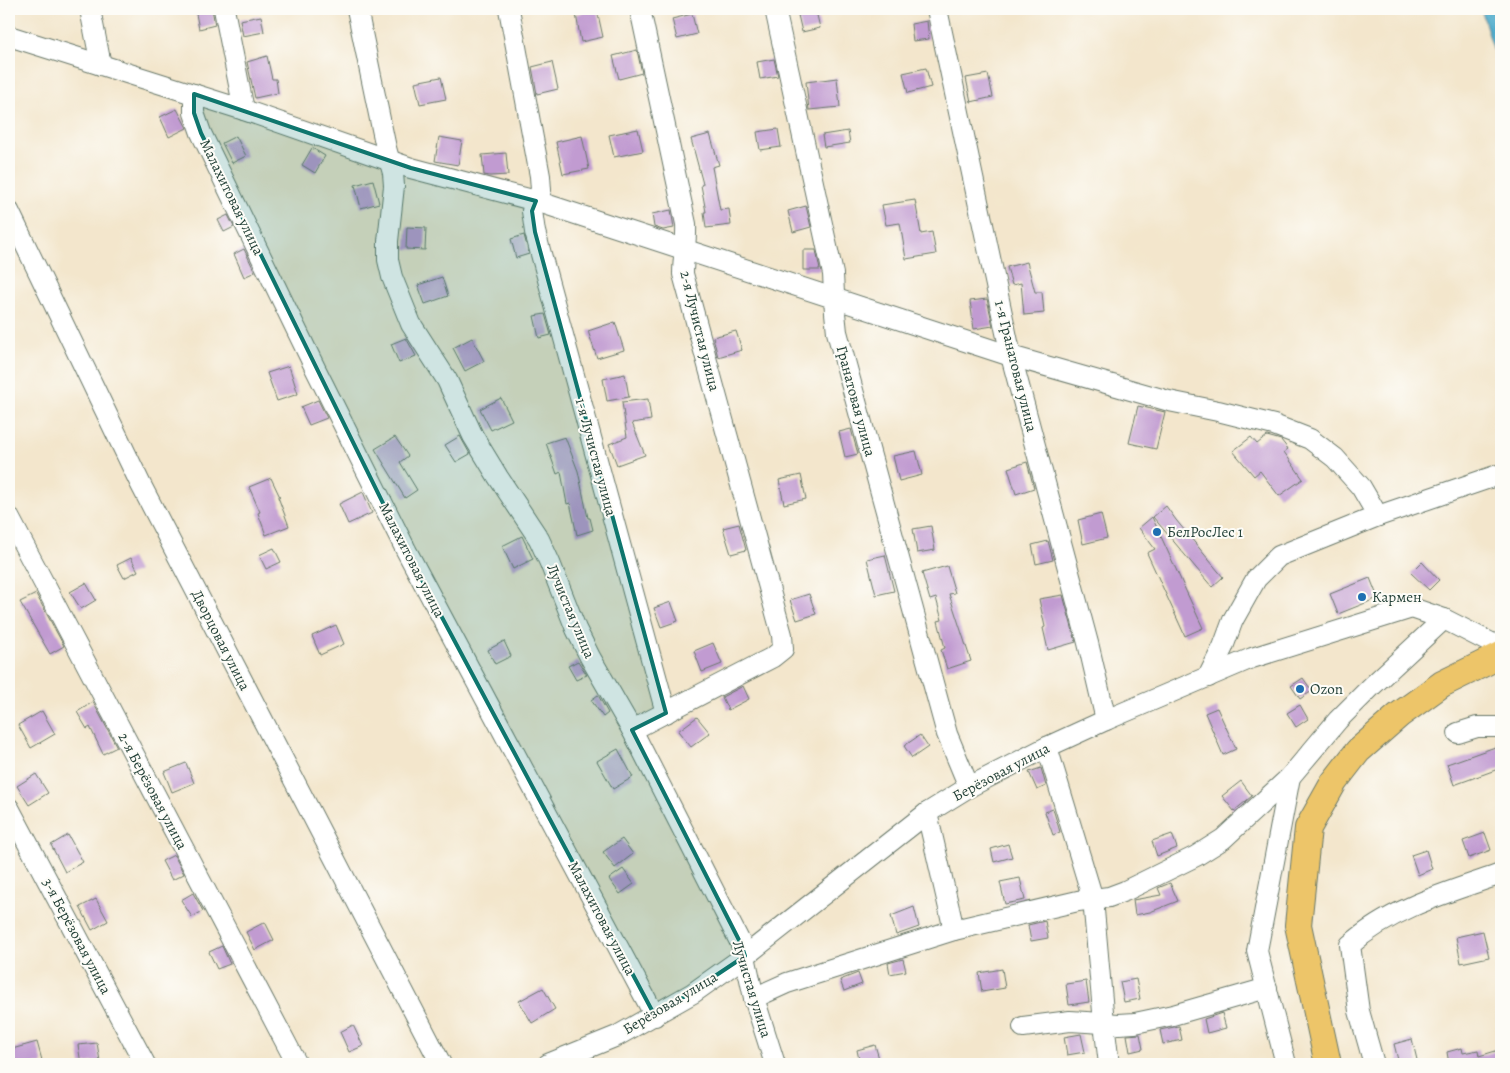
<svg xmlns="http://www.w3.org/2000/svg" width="1510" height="1073" font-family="Alegreya,serif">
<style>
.water{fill:#4daacb;stroke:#367480}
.building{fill:#c19bd1}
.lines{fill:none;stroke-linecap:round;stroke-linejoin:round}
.minor-casing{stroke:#697869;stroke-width:22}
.major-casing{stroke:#697869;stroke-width:28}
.minor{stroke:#fff;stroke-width:20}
.major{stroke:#edc569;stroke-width:26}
.marked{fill:#0f766e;fill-opacity:0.2;stroke:#0f766e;stroke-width:4;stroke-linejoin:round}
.poi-dot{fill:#1f6fb2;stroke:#fdfcf7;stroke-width:2}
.labels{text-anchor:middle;stroke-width:4;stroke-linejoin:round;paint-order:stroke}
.street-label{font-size:15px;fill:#1f3d34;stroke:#fdfcf7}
.poi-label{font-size:15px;fill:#1f3d34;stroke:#fdfcf7;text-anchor:start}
</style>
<rect width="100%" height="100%" fill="#fdfcf7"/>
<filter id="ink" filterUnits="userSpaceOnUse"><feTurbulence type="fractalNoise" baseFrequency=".02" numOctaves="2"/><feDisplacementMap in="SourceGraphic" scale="10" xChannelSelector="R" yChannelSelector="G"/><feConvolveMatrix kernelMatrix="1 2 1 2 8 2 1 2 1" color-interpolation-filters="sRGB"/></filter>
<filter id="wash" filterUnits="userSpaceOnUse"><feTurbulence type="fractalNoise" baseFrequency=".0096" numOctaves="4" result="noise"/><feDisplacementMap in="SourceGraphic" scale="20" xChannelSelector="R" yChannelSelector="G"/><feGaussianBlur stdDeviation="1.12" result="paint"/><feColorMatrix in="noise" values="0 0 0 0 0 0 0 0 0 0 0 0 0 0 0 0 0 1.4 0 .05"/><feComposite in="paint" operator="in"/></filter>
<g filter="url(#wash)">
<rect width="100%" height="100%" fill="#f3e6cc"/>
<polygon class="water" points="1481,9 1501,9 1501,76"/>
<g id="blocks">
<g class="building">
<polygon points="195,9 212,9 215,25 199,29"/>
<polygon points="597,10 603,37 581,42 576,14"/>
<polygon points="816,11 820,28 802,32 798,15"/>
<polygon points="692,14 697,34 677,39 672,19"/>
<polygon points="261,16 264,32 243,36 240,20"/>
<polygon points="927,21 929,39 913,41 911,24"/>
<polygon points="637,50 642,73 619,79 613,56"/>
<polygon points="267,56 272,79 276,79 278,93 255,98 247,62"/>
<polygon points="774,59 778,76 760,79 757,62"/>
<polygon points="552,62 558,89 537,94 532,67"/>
<polygon points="926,68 931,87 908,93 903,73"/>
<polygon points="988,74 993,97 971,102 966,78"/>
<polygon points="441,77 446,99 420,104 415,82"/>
<polygon points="837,78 840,107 809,110 806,82"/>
<polygon points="177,109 187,128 169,137 160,117"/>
<polygon points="638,129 643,151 614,157 609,135"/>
<polygon points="778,129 781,147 760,150 757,132"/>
<polygon points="848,131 850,143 824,147 822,135"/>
<polygon points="710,134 719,165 712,167 720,210 729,209 731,225 706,228 704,212 706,212 701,185 703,184 691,139"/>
<polygon points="236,136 246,156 232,163 222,143"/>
<polygon points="582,136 589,169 563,174 556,142"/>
<polygon points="439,137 462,141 458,165 435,161"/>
<polygon points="312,148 325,156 315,173 302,165"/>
<polygon points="506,153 508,175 490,176 484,175 482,155"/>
<polygon points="373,180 379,203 361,208 355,185"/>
<polygon points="915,200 921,234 932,232 936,254 906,259 900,223 886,225 882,205"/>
<polygon points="806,206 811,227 793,232 788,211"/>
<polygon points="671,210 674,228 663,230 654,227 652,214"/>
<polygon points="228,215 234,227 224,232 218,220"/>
<polygon points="407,227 426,228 425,250 406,249"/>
<polygon points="524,235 529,254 516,258 511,239"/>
<polygon points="244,249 255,272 244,277 234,254"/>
<polygon points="803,250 816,250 820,270 803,270"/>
<polygon points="1027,262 1035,292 1042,292 1044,313 1024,315 1021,283 1012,285 1007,267"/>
<polygon points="442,277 448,296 425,304 418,285"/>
<polygon points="987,299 993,326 974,329 970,301"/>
<polygon points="545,314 551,335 539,338 534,316"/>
<polygon points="615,322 624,350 597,358 588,331"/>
<polygon points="736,331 742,350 718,357 713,337"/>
<polygon points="406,338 416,356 399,363 391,344"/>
<polygon points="472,338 484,361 465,371 453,348"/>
<polygon points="289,366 298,394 277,401 267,373"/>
<polygon points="625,374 629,397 607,401 603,379"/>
<polygon points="501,398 512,420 491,430 480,409"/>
<polygon points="648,399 651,420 632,423 645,455 617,465 609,444 627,437 622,402"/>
<polygon points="318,400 327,418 309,425 301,407"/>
<polygon points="1138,406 1165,412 1156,449 1129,443"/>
<polygon points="851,429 858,454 845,457 839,432"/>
<polygon points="460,436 470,454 456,462 445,445"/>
<polygon points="1267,436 1281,440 1288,449 1284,452 1303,479 1279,496 1260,471 1254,476 1233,451 1251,437 1257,444"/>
<polygon points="395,437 408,456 400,462 417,490 405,498 375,449"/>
<polygon points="565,437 578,471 588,518 590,518 593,530 577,535 570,503 567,504 561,472 557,474 546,443"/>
<polygon points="916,451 922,475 899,481 893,456"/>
<polygon points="1027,462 1034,488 1016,494 1008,468"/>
<polygon points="801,475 806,499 784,504 779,480"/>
<polygon points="271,478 280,497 278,497 289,526 266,535 258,513 260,512 249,487"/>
<polygon points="363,492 372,513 348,524 339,504"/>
<polygon points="1166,506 1176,520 1223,577 1212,587 1153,517"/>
<polygon points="1101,514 1107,538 1083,544 1078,520"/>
<polygon points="1152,517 1203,628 1185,636 1147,553 1155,549 1139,528"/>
<polygon points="739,524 746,550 731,554 723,528"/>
<polygon points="931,526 935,550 917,553 913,529"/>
<polygon points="522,536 533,559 513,569 502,546"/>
<polygon points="1048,541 1053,560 1036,564 1032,545"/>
<polygon points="274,548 281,562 266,569 259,555"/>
<polygon points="885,555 894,591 876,595 867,559"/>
<polygon points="131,558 138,571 124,578 117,565"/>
<polygon points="1422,562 1439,580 1429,590 1411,573"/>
<polygon points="947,566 955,593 949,594 971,661 947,669 941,650 945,648 938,621 942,620 936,598 930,600 922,573"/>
<polygon points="1370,578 1378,598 1338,614 1330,594"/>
<polygon points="86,583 96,600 81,609 70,592"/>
<polygon points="36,594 64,646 50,654 20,602"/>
<polygon points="809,594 816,614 797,620 790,600"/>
<polygon points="1063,595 1076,642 1048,650 1043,628 1045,627 1039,599"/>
<polygon points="671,602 678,621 661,627 654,608"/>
<polygon points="336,625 344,644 320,655 312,636"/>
<polygon points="504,641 511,656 495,664 488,650"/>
<polygon points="713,643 722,664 702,672 694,651"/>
<polygon points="578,661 587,675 576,680 568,666"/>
<polygon points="1303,678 1312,691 1300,699 1291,686"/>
<polygon points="743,686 749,699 728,710 722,697"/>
<polygon points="598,695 608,713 603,717 591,700"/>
<polygon points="93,702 117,747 103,754 90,727 87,729 77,712"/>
<polygon points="1300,705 1308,719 1296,727 1287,713"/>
<polygon points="1217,708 1236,749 1223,755 1205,713"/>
<polygon points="42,711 55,734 31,748 18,725"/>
<polygon points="697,717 710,733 691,747 678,731"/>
<polygon points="920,735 928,747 912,758 904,746"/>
<polygon points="1501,745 1501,768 1454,785 1447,764"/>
<polygon points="618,749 633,777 613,789 597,761"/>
<polygon points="186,763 194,783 172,792 164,772"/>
<polygon points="1041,768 1046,786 1037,790 1029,772"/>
<polygon points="36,774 48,793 29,805 17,786"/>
<polygon points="1241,781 1252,796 1234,811 1222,796"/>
<polygon points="1053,809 1060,832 1053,835 1045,812"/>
<polygon points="1485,833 1491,850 1469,858 1463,841"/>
<polygon points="1172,834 1177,848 1157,856 1152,841"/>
<polygon points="68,835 83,862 65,872 51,845"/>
<polygon points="622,839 633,854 615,868 603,852"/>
<polygon points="1008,844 1012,857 994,862 991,849"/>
<polygon points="1426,850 1432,869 1418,875 1411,855"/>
<polygon points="174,855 184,874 172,880 162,861"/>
<polygon points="623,869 634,884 620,894 609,879"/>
<polygon points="1020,878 1025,900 1005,904 1000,882"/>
<polygon points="1170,883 1178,901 1150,912 1135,915 1133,900 1161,895 1158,888"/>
<polygon points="193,893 203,911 192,917 181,900"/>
<polygon points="96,899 108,921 92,930 80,907"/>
<polygon points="914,907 919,927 896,935 891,916"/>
<polygon points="1045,921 1048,938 1031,941 1028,925"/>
<polygon points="265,922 274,940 255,950 246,932"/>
<polygon points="1483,931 1489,957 1461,963 1456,937"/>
<polygon points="222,946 230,964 217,969 209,952"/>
<polygon points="903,959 906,971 890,974 888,963"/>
<polygon points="1002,969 1005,988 982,992 979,973"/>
<polygon points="858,973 862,984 844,991 840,980"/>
<polygon points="1136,979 1140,999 1124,1002 1120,982"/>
<polygon points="1086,981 1089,1002 1069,1005 1066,984"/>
<polygon points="543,988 555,1009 532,1023 519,1001"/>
<polygon points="1222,1013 1226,1028 1207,1033 1204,1019"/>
<polygon points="353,1025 363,1046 349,1052 340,1032"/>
<polygon points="1179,1026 1182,1040 1163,1044 1160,1030"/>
<polygon points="1081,1034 1085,1052 1067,1055 1064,1037"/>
<polygon points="1140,1034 1143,1049 1130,1052 1127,1035"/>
<polygon points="1412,1039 1418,1064 1399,1064 1394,1044"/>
<polygon points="37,1042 43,1064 16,1064 12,1049"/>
<polygon points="97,1043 100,1061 81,1064 78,1045"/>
<polygon points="875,1045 880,1062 860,1064 857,1050"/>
<polygon points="1462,1048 1463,1053 1478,1050 1479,1056 1499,1050 1501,1064 1449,1064 1447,1052"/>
</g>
</g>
</g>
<g filter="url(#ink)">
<use href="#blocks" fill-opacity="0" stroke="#697869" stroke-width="1"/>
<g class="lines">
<defs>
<g id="minor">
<polyline points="90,9 101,65"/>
<polyline points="224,9 244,110"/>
<polyline points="357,9 386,148 393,173 394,186 388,241 388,260 392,277 411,324 447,380 473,436 498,477 539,539 550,563 576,629 590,657 632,730 741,944 745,956 754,998 775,1064"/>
<polyline points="509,9 540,176 541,190 532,211 535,232 666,713"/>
<polyline points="775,9 833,274 835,313 837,332 947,734 969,787"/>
<polyline points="937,9 1011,356 1088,643 1106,720"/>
<polyline points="9,36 244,110 411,168 536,201 1011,356 1169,401 1218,411 1274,425 1310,439 1335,458 1361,487 1378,516"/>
<polyline points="194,94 194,113 201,133 316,370 406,550 655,1016"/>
<polyline points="9,211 141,485 441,1064"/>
<polyline points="9,517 297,1064"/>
<polyline points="1208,677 1223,647 1233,620 1256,579 1279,556 1378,516 1501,474"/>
<path d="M 632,730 L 773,657 L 783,649 L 782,635 L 683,274 C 683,257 687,241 686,224 L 640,9"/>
<polyline points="1458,733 1477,727 1501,727"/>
<polyline points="1047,747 1093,899 1104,1023 1109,1064"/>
<polyline points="9,808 145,1064"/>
<polyline points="927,813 954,930"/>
<polyline points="754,998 787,983 954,930 1078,901 1109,897 1125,891 1196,856 1223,839 1290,777 1338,720 1373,685 1444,619"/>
<polyline points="1023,1027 1070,1021 1119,1024 1135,1023 1173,1015 1267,988"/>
<polyline points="548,1064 617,1036 693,993 745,956 927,813 969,787 1047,747 1106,720 1252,658 1412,608 1444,619 1501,648"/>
<polyline points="1286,1064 1257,951 1290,777"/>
<path d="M 1374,1064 L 1359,1011 L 1350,945 C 1391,908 1449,892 1501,874"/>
</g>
<polyline id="major" points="1328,1064 1298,925 1308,828 1334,782 1358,751 1399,715 1442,684 1501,655"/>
</defs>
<use href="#minor" class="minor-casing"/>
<use href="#major" class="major-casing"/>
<use href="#minor" class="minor"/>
<use href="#major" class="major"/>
</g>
</g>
<path class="marked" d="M 194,94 L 411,168 L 536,201 L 532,211 L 535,232 L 666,713 L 632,730 L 741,944 L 745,956 L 655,1016 L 406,550 L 201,133 L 194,113 Z"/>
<g class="poi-dot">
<circle cx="1157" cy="532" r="5"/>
<circle cx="1362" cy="597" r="5"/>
<circle cx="1300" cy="689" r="5"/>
</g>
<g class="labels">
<g class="street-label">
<text transform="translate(232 197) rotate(64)" y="5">Малахитовая улица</text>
<text transform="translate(700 331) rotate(76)" y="5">2-я Лучистая улица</text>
<text transform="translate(1016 366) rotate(76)" y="5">1-я Гранатовая улица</text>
<text transform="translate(856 401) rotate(75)" y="5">Гранатовая улица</text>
<text transform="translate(596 457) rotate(75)" y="5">1-я Лучистая улица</text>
<text transform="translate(412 560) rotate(63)" y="5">Малахитовая улица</text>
<text transform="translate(571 611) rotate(67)" y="5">Лучистая улица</text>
<text transform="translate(221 640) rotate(63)" y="5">Дворцовая улица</text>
<text transform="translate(1001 772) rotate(-28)" y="5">Берёзовая улица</text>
<text transform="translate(153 791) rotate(62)" y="5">2-я Берёзовая улица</text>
<text transform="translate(602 918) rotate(62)" y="5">Малахитовая улица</text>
<text transform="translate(77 936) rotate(62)" y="5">3-я Берёзовая улица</text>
<text transform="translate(752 989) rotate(73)" y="5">Лучистая улица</text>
<text transform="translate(670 1003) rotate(-31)" y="5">Берёзовая улица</text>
</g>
<g class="poi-label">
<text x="1167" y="537">БелРосЛес 1</text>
<text x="1372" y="602">Кармен</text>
<text x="1310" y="694">Ozon</text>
</g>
</g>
<rect width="1510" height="1073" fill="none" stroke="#fdfcf7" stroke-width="30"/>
</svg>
